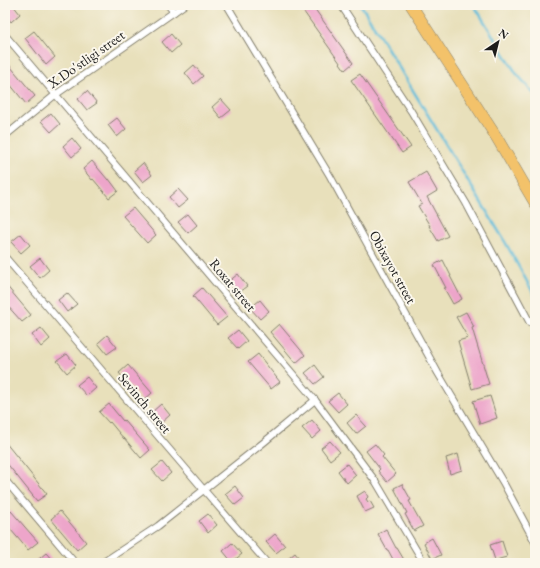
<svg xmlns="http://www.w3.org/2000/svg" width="540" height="568" font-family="'EB Garamond',serif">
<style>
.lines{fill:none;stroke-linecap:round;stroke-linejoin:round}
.stream{stroke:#5bbbda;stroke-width:2.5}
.building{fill:#eda5ca}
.street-casing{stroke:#827e6c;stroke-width:8}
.highway-casing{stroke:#827e6c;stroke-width:12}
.street{stroke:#fff;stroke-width:6}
.highway{stroke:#f3c26a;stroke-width:11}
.labels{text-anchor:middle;stroke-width:4;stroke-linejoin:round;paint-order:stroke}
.street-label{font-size:14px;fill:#1c1c1c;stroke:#fbf7ec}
</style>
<rect width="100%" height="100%" fill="#fbf7ec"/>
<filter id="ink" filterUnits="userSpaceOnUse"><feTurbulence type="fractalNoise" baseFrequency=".025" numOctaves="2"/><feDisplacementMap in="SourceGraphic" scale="8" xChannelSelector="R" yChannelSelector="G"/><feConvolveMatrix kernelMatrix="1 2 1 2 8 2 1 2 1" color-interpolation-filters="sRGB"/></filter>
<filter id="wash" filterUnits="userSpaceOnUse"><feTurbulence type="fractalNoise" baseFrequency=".012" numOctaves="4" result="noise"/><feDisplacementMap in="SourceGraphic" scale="16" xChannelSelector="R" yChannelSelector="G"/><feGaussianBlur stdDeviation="0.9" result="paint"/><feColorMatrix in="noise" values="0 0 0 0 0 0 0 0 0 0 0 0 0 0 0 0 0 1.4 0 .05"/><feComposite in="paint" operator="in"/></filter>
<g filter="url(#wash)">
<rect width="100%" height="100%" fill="#e8e0bb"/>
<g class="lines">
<g class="stream">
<polyline points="361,5 504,240 535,296"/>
<polyline points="474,5 516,73 535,95"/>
</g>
</g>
<g id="blocks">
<g class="building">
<polygon points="8,5 13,5 20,14 11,22 5,14 5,7"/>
<polygon points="299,5 312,5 353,63 345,70"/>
<polygon points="34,31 55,57 46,65 25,38"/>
<polygon points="171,34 180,45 171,53 162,42"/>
<polygon points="5,60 35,96 26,104 5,78"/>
<polygon points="194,65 203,76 194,84 185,73"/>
<polygon points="360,74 411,147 402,153 351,80"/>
<polygon points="87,91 97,103 87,110 78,99"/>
<polygon points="221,99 231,110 221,118 212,107"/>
<polygon points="51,113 60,124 51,132 41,121"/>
<polygon points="117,118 126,129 117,137 108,125"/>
<polygon points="72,138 81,149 72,157 63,146"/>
<polygon points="92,161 108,180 109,179 118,191 109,198 93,179 92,180 83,169"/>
<polygon points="143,163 152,175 143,182 134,171"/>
<polygon points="426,172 437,191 427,197 448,236 438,241 429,226 430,226 418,206 422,204 409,182"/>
<polygon points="178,189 188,200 178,208 169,197"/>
<polygon points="133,208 156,235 147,243 123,216"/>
<polygon points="188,214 197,225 188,233 178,222"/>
<polygon points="21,234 30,245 21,253 11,242"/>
<polygon points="40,258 49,270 40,278 30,266"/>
<polygon points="443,260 451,276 450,276 462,299 453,304 444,288 446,288 434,265"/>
<polygon points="238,274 247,286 238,293 228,282"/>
<polygon points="5,284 31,315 22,322 5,303"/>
<polygon points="202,288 227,317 217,325 193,296"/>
<polygon points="67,293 77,304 67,312 58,300"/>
<polygon points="260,300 269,311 260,319 250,308"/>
<polygon points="466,312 474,327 472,328 489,384 472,389 458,341 468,338 456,317"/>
<polygon points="279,324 305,355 296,363 270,332"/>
<polygon points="41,328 50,339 41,347 32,335"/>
<polygon points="238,330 247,341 238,349 228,338"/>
<polygon points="107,335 117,347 107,354 98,343"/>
<polygon points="67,354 76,365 67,373 57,361"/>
<polygon points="258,354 280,382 271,389 248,362"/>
<polygon points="128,365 152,393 143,401 119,373"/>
<polygon points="315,365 324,377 315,384 305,373"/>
<polygon points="87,377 96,388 87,396 77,385"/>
<polygon points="338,393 347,404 338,412 328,401"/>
<polygon points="490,396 497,418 480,424 473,401"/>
<polygon points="109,404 123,421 124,420 150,450 141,458 124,438 124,439 110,422 109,423 99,412"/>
<polygon points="161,404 170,415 161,423 152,412"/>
<polygon points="356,415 366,426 356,434 347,423"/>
<polygon points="312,420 321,431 312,439 302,428"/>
<polygon points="330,441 340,452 330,460 321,448"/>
<polygon points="5,442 47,494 37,501 5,461"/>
<polygon points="375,444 384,455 382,457 396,474 387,482 378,471 380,469 366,451"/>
<polygon points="458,454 462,470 450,474 446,458"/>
<polygon points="162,462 171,473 162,481 152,470"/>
<polygon points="347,464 356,475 347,483 338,471"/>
<polygon points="402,484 411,500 409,501 423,526 414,531 405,514 407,513 394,488"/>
<polygon points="235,486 244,498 235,505 225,494"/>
<polygon points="365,491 368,497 366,499 368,502 370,501 374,508 365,512 357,496"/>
<polygon points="11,511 38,542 28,550 5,523 5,516"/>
<polygon points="60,511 86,542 77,550 51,519"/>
<polygon points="208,514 217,525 208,533 199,521"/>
<polygon points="386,529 396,548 397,548 406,563 395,563 388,550 387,550 378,534"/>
<polygon points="275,534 285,546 276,553 266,542"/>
<polygon points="432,538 441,555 432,559 424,543"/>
<polygon points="502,541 507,557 495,560 490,545"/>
<polygon points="232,543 242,554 232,562 223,551"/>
<polygon points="46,553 55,563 34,563"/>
<polygon points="295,553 303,563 283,563"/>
</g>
</g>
</g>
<g filter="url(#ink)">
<use href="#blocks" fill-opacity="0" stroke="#827e6c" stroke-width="1"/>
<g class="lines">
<defs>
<g id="street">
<polyline points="168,5 174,12"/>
<polyline points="227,5 330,176 438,373 504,484 535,542"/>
<polyline points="341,5 411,111 466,203 530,323"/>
<polyline points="5,35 315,400 376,482 424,563"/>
<polyline points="5,136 55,95 184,5"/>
<polyline points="5,257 204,490 267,563"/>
<polyline points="5,480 75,563"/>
<polyline points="102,563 158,526 263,443 315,400"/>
</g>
<polyline id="highway" points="411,5 497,138 535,203"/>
</defs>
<use href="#street" class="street-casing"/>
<use href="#highway" class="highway-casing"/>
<use href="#street" class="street"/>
<use href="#highway" class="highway"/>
</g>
</g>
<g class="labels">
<g class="street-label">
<text transform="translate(86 59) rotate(-35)" y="5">X.Do'stligi street</text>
<text transform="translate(393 267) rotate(61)" y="5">Obixayot street</text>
<text transform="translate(233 285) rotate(50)" y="5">Roxat street</text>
<text transform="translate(145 403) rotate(50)" y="5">Sevinch street</text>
</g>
</g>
<rect width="540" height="568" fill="none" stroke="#fbf7ec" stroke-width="20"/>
<g transform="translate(498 42) rotate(35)" stroke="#fbf7ec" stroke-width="3" paint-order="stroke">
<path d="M0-3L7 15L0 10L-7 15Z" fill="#1c1c1c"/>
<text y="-6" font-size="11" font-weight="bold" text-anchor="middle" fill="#1c1c1c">N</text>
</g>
</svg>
